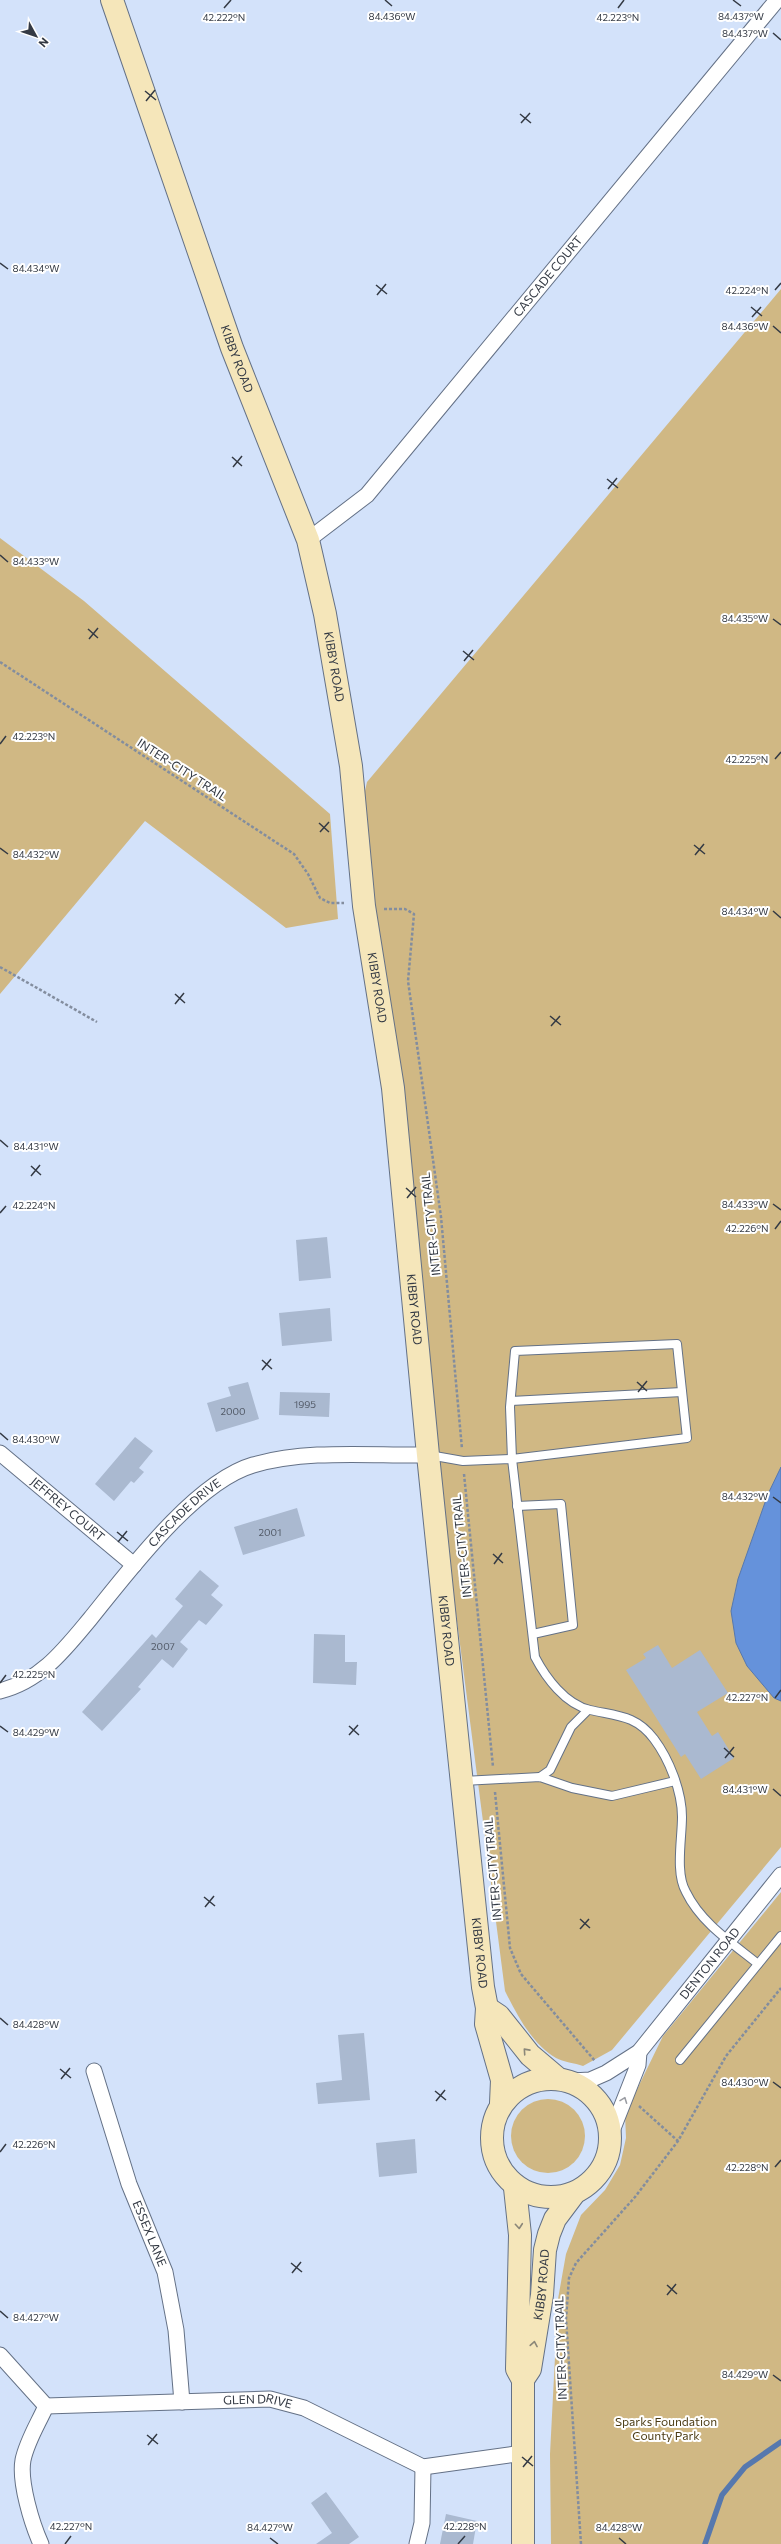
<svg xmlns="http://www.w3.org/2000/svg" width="781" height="2544" font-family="Commissioner,sans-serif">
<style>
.green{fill:#d0b884}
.water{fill:#6592db;stroke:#5678ae}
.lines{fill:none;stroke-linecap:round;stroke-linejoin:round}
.stream{stroke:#5678ae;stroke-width:5.5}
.building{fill:#aab9d0}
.lane-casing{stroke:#647186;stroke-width:10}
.street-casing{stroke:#647186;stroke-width:17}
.secondary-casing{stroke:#647186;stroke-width:24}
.path{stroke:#838d9e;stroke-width:2.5;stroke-dasharray:3 2;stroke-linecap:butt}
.lane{stroke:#fff;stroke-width:8}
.street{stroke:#fff;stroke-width:15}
.secondary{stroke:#f5e6ba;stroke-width:22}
.oneway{stroke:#8b8779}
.oneway2{stroke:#9a9ca2}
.ticks{fill:none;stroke:#343a44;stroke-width:1.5}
.labels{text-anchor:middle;stroke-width:4;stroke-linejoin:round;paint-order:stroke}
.number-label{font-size:10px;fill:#525a67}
.street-label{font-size:12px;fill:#343a44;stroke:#fff}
.park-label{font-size:12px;fill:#4c3c14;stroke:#fff}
.ticks-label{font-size:10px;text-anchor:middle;fill:#343a44;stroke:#fff;stroke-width:4;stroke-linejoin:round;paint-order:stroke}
</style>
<rect width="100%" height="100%" fill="#d3e2fa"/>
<g class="green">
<path d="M 781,289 L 781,1847 L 612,2050 L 583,2066 C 575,2063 563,2062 556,2058 C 532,2044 517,2015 505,1991 L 355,835 L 367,782 Z"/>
<polygon points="0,538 84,601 330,814 338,919 286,928 145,821 0,994"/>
<polygon points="781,1892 781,2544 551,2544 550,2454 558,2299 566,2254 581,2215 605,2190 620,2165 626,2138 625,2114 663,2036"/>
<circle cx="548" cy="2136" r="37"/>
</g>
<polygon class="water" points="781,1467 781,1701 774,1698 747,1666 736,1643 731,1611 738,1579 768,1494"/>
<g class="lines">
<polyline class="stream" points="705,2544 722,2495 745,2467 781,2442"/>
</g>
<g class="building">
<polygon points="327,1237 331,1278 299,1281 296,1240"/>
<polygon points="330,1308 332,1341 282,1346 279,1313"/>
<polygon points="248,1382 259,1419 216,1432 207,1403 231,1396 228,1387"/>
<polygon points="280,1392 330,1393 329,1417 279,1415"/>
<polygon points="135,1437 153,1451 139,1468 144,1472 134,1483 131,1481 114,1501 95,1484"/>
<polygon points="297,1508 305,1536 243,1555 234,1527"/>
<polygon points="200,1570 219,1586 211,1595 223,1605 206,1625 199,1620 180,1642 188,1649 173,1668 162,1659 138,1687 141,1689 102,1731 82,1712 152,1634 156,1638 183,1606 175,1599"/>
<polygon points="314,1634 345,1635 345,1662 357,1662 356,1685 313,1683"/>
<polygon points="658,1645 672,1668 700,1650 728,1693 697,1712 712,1736 718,1732 734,1758 701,1779 685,1754 681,1757 626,1670 646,1658 643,1654"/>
<polygon points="364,2033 370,2100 318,2104 316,2083 342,2080 338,2035"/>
<polygon points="415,2139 417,2173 379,2177 376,2143"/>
<polygon points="326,2492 359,2537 349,2544 316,2544 332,2533 311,2503"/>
<polygon points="446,2514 477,2521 473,2544 440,2544"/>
</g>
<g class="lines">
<defs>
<g id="lane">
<polygon points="677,1344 687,1438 512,1459 510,1407 515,1351"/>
<polyline points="511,1401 682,1392"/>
<path d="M 429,1455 L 463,1461 L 512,1459 L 535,1657 C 546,1678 565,1704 590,1710 C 617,1716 636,1715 654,1739 C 669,1759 682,1791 682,1817 C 682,1839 675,1873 686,1892 C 701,1923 732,1943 758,1964"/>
<polyline points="517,1506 561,1504 573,1625 533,1634"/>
<polyline points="540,1777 550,1770 571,1727 588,1710"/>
<polyline points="463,1781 540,1777 572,1788 612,1796 675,1781"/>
<polyline points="680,2060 781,1936"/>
</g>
<g id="street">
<path id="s1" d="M 308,540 L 367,495 L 777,0"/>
<path id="s2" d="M 0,1453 L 134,1565"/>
<path id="s3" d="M 0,1691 C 41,1681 65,1649 90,1619 C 128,1572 195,1482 253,1465 C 309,1449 371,1456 428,1455"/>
<path id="s4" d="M 94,2071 L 129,2184 L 165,2272 L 176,2330 L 182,2402"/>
<path id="s5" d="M 572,2081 L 590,2080 L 606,2073 L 639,2052 L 781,1875"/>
<polyline points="610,2136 638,2065 639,2052"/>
<polyline points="0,2355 46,2406"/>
<path id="s6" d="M 46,2406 L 270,2399 L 304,2408 L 423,2467 L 523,2453"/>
<path d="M 41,2544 C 32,2524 19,2482 23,2460 C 27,2441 38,2424 46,2406"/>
<polyline points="417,2544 422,2523 423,2467"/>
</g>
<g id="secondary">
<path id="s7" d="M 112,0 L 232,348 L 308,540 L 325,614 L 351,766 L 364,906 L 393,1088 L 428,1455 L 483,1987 L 487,2008 L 486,2024 L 502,2080 L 501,2103"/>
<polyline points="487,2008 499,2016 530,2055 556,2077"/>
<circle cx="551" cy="2138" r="59"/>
<polyline points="515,2188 520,2235 517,2369 523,2380 523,2544"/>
<path id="s8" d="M 524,2378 L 530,2369 L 542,2295 L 545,2250 L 549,2234 L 555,2219 L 573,2195"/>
</g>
</defs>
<use href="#lane" class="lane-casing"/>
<use href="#street" class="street-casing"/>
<use href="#secondary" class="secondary-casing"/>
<g class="path">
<polyline points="0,662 294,854 308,874 320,898 330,903 344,903"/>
<polyline points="384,909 405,909 414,914 408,981 441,1217 462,1449"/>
<polyline points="0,967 97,1022"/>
<polyline points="464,1474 493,1767"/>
<polyline points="495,1792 510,1948 521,1974 595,2061"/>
<polyline points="639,2106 678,2141"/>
<polyline points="581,2544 566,2319 569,2278 576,2263 635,2197 678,2141 726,2056 781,1988"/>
</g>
<use href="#lane" class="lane"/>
<use href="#street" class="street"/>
<use href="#secondary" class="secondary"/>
</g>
<defs><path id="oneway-chevron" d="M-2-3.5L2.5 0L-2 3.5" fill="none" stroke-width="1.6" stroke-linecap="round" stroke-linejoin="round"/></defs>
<g class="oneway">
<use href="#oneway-chevron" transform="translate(526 2051) rotate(-132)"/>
<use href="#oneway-chevron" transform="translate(519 2226) rotate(85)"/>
<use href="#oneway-chevron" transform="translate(534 2344) rotate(-80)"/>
</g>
<use class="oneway2" href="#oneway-chevron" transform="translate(624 2100) rotate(-69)"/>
<path class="ticks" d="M 385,0 L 392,6M 733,0 L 741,6M 224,8 L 231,0M 618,8 L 624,0M 773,33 L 781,40M 145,91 L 156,100M 146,101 L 155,90M 520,114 L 531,123M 521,123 L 530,113M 0,263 L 8,269M 376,285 L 387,294M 775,290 L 781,283M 377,295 L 386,284M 751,307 L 762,316M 752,317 L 761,307M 773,326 L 781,333M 232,457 L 242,466M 233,467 L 242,456M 607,479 L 618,488M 608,489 L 617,478M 0,555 L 8,562M 773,619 L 781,625M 88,629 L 98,638M 89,639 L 98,628M 463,651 L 474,660M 464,661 L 473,650M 0,744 L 6,736M 775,759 L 781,752M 319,823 L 329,832M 320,832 L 329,822M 694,845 L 705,854M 0,848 L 8,854M 695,855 L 704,844M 773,911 L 781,918M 175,994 L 185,1003M 175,1004 L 184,993M 550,1016 L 561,1025M 551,1026 L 560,1016M 0,1140 L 8,1147M 31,1166 L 41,1175M 31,1176 L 40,1165M 406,1188 L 416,1197M 407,1198 L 416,1187M 773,1204 L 781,1210M 0,1213 L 6,1206M 775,1229 L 781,1221M 262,1360 L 272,1369M 262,1370 L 271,1359M 637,1382 L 647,1391M 638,1392 L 647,1381M 0,1433 L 8,1440M 773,1497 L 781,1503M 117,1532 L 128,1541M 118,1542 L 127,1531M 493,1554 L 503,1563M 494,1564 L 502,1553M 0,1683 L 6,1675M 775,1698 L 781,1690M 0,1726 L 8,1732M 349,1726 L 359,1735M 349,1735 L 358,1725M 724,1748 L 734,1757M 725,1758 L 734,1747M 773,1789 L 781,1796M 204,1897 L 215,1906M 205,1907 L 214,1896M 580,1919 L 590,1928M 580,1929 L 589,1919M 0,2018 L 8,2025M 60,2069 L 71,2078M 61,2079 L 70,2068M 773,2082 L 781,2088M 435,2091 L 446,2100M 436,2101 L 445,2090M 0,2152 L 6,2144M 775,2167 L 781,2160M 291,2263 L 302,2272M 292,2273 L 301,2262M 667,2285 L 677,2294M 667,2295 L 676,2284M 0,2311 L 8,2318M 773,2375 L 781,2381M 147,2435 L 158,2444M 148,2445 L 157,2434M 522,2457 L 533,2466M 523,2467 L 532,2456M 270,2538 L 278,2544M 619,2538 L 626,2544M 65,2544 L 71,2536M 458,2544 L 465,2536"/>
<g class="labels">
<g class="number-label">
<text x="305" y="1408">1995</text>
<text x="233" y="1415">2000</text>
<text x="270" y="1536">2001</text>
<text x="163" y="1650">2007</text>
</g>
<g class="street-label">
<text dy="4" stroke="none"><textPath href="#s1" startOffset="358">CASCADE COURT</textPath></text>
<text dy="4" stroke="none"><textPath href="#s7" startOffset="380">KIBBY ROAD</textPath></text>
<text dy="4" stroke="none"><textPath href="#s7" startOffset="704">KIBBY ROAD</textPath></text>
<text transform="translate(182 770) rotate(33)" y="4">INTER-CITY TRAIL</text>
<text dy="4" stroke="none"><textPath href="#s7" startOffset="1028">KIBBY ROAD</textPath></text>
<text transform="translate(431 1224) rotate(-96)" y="4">INTER-CITY TRAIL</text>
<text dy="4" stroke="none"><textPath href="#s7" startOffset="1352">KIBBY ROAD</textPath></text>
<text dy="4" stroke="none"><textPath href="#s2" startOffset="88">JEFFREY COURT</textPath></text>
<text dy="4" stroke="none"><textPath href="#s3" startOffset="260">CASCADE DRIVE</textPath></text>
<text transform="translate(462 1546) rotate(-96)" y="4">INTER-CITY TRAIL</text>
<text dy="4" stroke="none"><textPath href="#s7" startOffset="1675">KIBBY ROAD</textPath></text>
<text transform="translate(493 1869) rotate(-95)" y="4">INTER-CITY TRAIL</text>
<text dy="4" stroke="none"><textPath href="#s7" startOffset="1999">KIBBY ROAD</textPath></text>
<text dy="4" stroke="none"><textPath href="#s5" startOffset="188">DENTON ROAD</textPath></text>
<text dy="4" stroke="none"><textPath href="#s4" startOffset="172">ESSEX LANE</textPath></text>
<text dy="4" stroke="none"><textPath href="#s8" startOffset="96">KIBBY ROAD</textPath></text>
<text transform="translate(561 2348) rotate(-92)" y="4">INTER-CITY TRAIL</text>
<text dy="4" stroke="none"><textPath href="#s6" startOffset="212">GLEN DRIVE</textPath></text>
</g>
<g class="park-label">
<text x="666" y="2426">Sparks Foundation<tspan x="666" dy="14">County Park</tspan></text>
</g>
</g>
<g class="ticks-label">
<text x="741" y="20">84.437°W</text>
<text x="392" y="20">84.436°W</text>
<text x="224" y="21">42.222°N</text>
<text x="618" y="21">42.223°N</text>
<text x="745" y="37">84.437°W</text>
<text x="36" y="272">84.434°W</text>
<text x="747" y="294">42.224°N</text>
<text x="745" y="330">84.436°W</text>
<text x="36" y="565">84.433°W</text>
<text x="745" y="622">84.435°W</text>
<text x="34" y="740">42.223°N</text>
<text x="747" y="763">42.225°N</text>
<text x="36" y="858">84.432°W</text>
<text x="745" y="915">84.434°W</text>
<text x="36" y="1150">84.431°W</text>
<text x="745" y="1208">84.433°W</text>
<text x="34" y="1209">42.224°N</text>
<text x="747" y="1232">42.226°N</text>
<text x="36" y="1443">84.430°W</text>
<text x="745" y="1500">84.432°W</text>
<text x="34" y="1678">42.225°N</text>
<text x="747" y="1701">42.227°N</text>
<text x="36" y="1736">84.429°W</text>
<text x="745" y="1793">84.431°W</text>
<text x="36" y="2028">84.428°W</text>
<text x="745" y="2086">84.430°W</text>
<text x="34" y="2148">42.226°N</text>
<text x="747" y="2171">42.228°N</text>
<text x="36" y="2321">84.427°W</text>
<text x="745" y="2378">84.429°W</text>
<text x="71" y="2530">42.227°N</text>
<text x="465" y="2530">42.228°N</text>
<text x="270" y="2531">84.427°W</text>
<text x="619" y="2531">84.428°W</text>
</g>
<g transform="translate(36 36) rotate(130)" stroke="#ffffff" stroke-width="3" paint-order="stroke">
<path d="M0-3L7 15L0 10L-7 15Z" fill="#343a44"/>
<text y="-6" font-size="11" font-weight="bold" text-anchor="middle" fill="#343a44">N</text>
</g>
</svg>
